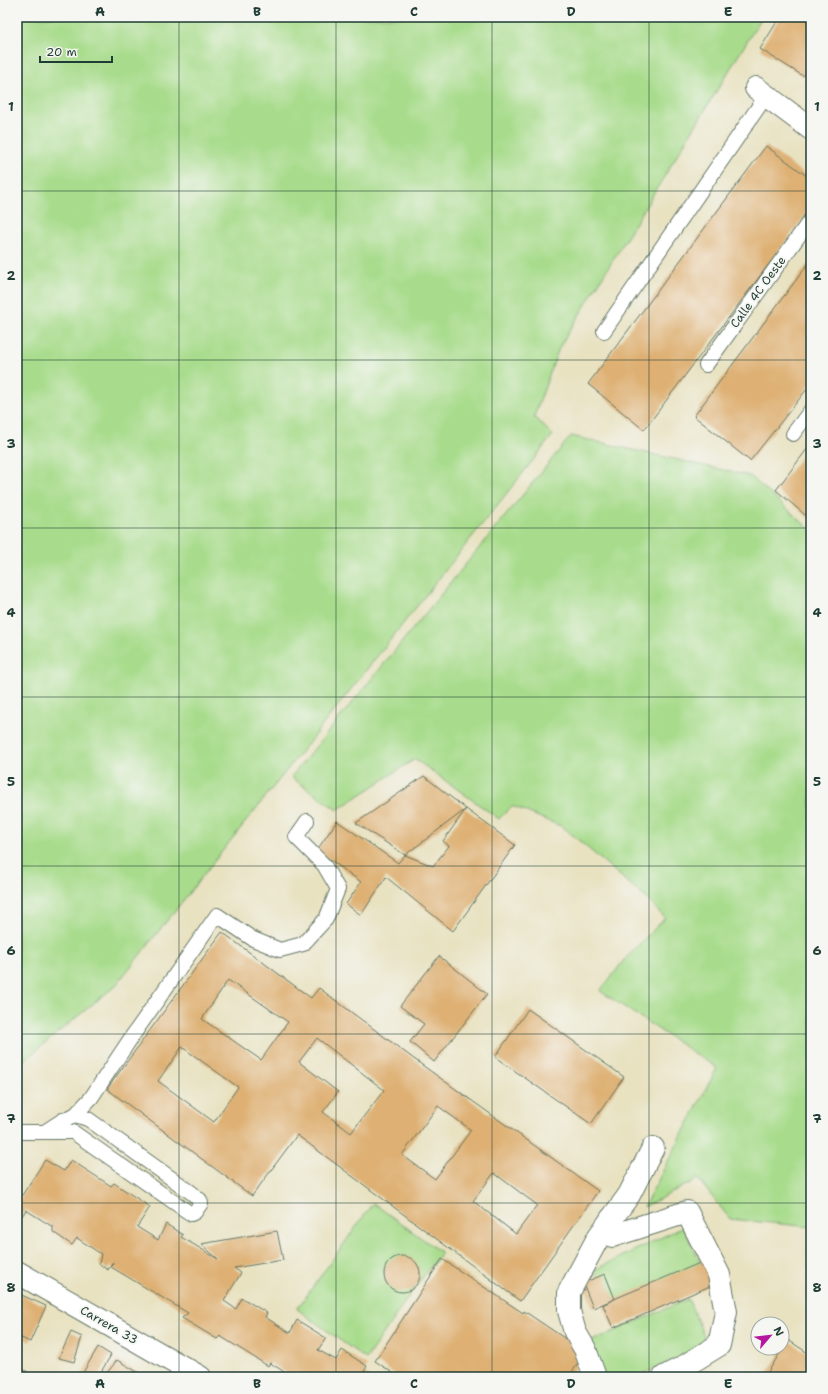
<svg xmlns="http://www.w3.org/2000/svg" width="828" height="1394" font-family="'Shantell Sans',sans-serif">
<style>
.green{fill:#a8dc8c;stroke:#648c60}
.building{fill:#deb073;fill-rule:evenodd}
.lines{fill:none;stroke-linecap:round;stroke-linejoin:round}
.lane-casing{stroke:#657765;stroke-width:16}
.street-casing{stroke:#657765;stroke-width:24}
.lane{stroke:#fff;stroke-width:14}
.street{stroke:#fff;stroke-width:22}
.grid{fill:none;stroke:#1f3d34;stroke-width:1;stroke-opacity:0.55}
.labels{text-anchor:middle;stroke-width:4;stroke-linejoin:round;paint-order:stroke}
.street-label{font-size:12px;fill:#1f3d34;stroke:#f6f6f2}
.neatline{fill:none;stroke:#1f3d34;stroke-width:1.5}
.grid-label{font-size:13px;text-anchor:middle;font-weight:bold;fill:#1f3d34}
</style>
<rect width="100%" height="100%" fill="#f6f6f2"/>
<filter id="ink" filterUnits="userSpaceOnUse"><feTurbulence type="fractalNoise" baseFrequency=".025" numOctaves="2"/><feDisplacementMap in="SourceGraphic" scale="8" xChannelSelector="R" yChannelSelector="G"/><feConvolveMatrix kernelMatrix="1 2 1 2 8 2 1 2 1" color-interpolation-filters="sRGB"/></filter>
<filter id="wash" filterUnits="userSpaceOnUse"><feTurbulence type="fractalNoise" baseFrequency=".012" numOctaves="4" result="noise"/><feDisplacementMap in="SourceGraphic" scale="16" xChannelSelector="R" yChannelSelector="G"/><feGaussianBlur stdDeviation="0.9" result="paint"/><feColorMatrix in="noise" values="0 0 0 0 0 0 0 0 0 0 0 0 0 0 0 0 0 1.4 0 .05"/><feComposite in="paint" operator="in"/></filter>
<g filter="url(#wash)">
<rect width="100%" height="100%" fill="#e8e2c1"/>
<g class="green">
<polygon points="17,17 762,17 559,348 534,417 553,435 116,985 17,1066"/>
<polygon points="571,436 750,476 811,530 811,1227 730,1219 698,1179 644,1207 717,1068 600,991 625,959 665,918 645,897 563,827 512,806 499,819 415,759 337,810 291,777"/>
<polygon points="373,1203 442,1253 415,1287 366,1359 297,1309"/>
<polygon points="683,1227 706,1274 617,1317 594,1270"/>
<polygon points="688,1299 708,1345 636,1377 602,1377 587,1343"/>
</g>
<g id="blocks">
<g class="building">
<polygon points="780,17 811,17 811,64 803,76 760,49"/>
<polygon points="766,146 811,179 811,208 644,430 588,384"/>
<polygon points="811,260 811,384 750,461 694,416"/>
<polygon points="811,444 811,520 776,490"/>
<polygon points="424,776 466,809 405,855 356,823"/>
<polygon points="466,809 515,845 453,931 386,877 361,915 346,904 361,882 317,850 337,821 398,863 405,855 433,866 449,846 443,841"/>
<path d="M 222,932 L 311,998 L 319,988 L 422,1065 L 598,1191 L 520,1301 L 297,1135 L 252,1196 L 107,1089 ZM 228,980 L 288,1022 L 261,1060 L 202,1019 ZM 317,1038 L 384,1090 L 351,1133 L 323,1112 L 338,1092 L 299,1062 ZM 182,1047 L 238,1087 L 214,1122 L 158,1081 ZM 438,1106 L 471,1130 L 435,1179 L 402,1155 ZM 494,1173 L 537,1205 L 516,1234 L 473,1201 Z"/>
<polygon points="439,956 487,994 434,1062 410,1042 424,1024 400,1006"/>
<polygon points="528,1009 624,1077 591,1124 495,1057"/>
<polygon points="45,1160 64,1171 71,1160 111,1186 114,1183 150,1207 137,1227 158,1240 166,1224 183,1235 181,1237 218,1259 201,1244 277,1231 283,1260 234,1268 241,1273 224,1301 236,1309 242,1298 267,1313 265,1317 290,1333 297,1320 326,1338 318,1350 336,1360 342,1350 367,1366 364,1372 371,1377 293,1377 270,1363 268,1366 220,1336 217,1339 182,1318 188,1313 111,1267 113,1262 108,1270 99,1264 101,1254 77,1238 72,1245 53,1232 53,1227 26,1210 22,1216 17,1213 17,1203"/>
<circle cx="402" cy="1274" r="18"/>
<polygon points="442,1259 523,1313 524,1311 585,1352 569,1377 399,1377 375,1361"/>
<polygon points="707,1260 717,1283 613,1328 603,1305 614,1299"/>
<polygon points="605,1274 615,1299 593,1308 583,1283"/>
<polygon points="17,1293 46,1306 30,1342 17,1336"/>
<polygon points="71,1332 82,1337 74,1362 59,1358"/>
<polygon points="788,1340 811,1355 811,1377 765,1377"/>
<polygon points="98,1347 111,1355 98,1377 84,1377 81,1376"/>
<polygon points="117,1360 146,1377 104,1377"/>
<polygon points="17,1366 28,1372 26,1377 17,1377"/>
</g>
</g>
</g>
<g filter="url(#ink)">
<use href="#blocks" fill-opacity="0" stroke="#657765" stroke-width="1"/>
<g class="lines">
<defs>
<g id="lane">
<polyline points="604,331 766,96"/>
<polyline points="706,365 811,219"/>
<polyline points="793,434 811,410"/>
<polyline points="75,1115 91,1098 133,1035 217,915 253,939 280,950 303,944 326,919 338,889 324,865 296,837 307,821"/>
<polyline points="17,1132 73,1132 191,1214 195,1212 201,1203 200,1200 192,1193 88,1119 75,1115 63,1120 46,1131"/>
</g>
<g id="street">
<polyline points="756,88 811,129"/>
<polyline points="611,1219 612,1236 687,1212 719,1275 726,1312 719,1345 683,1367 664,1377"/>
<polyline points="17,1272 200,1377"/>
<polyline points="595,1377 585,1349 575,1332 569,1311 569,1292 599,1236 629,1195 653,1148"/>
</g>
</defs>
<use href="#lane" class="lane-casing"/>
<use href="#street" class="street-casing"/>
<use href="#lane" class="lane"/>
<use href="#street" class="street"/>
</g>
</g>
<path class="grid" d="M 179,17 L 179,1377M 336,17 L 336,1377M 492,17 L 492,1377M 649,17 L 649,1377M 17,191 L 811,191M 17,360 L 811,360M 17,528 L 811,528M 17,697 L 811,697M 17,866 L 811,866M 17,1034 L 811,1034M 17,1203 L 811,1203"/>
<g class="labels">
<g class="street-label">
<text transform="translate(758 292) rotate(-54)" y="4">Calle 4C Oeste</text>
<text transform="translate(109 1325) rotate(30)" y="4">Carrera 33</text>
</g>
</g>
<rect width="828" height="1394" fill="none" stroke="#f6f6f2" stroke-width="44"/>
<g transform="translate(770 1336) rotate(62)"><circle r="19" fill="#f6f6f2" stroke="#a0aca6"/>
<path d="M0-3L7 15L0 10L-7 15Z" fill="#b5179e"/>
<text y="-6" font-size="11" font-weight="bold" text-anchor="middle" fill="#1f3d34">N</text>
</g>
<path d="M40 56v6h72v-6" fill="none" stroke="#1f3d34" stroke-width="2"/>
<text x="46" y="56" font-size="12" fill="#1f3d34" stroke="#f6f6f2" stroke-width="3" paint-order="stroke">20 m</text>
<rect x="22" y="22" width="784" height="1350" class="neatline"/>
<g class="grid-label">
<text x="100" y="16">A</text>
<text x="257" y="16">B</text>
<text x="414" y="16">C</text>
<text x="571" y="16">D</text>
<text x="728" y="16">E</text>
<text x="11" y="111">1</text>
<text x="817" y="111">1</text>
<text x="11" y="280">2</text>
<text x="817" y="280">2</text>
<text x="11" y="448">3</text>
<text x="817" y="448">3</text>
<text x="11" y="617">4</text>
<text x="817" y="617">4</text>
<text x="11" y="786">5</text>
<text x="817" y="786">5</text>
<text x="11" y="955">6</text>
<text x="817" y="955">6</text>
<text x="11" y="1123">7</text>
<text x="817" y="1123">7</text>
<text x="11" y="1292">8</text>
<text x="817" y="1292">8</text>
<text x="100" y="1388">A</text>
<text x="257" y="1388">B</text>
<text x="414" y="1388">C</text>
<text x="571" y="1388">D</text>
<text x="728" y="1388">E</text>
</g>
</svg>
